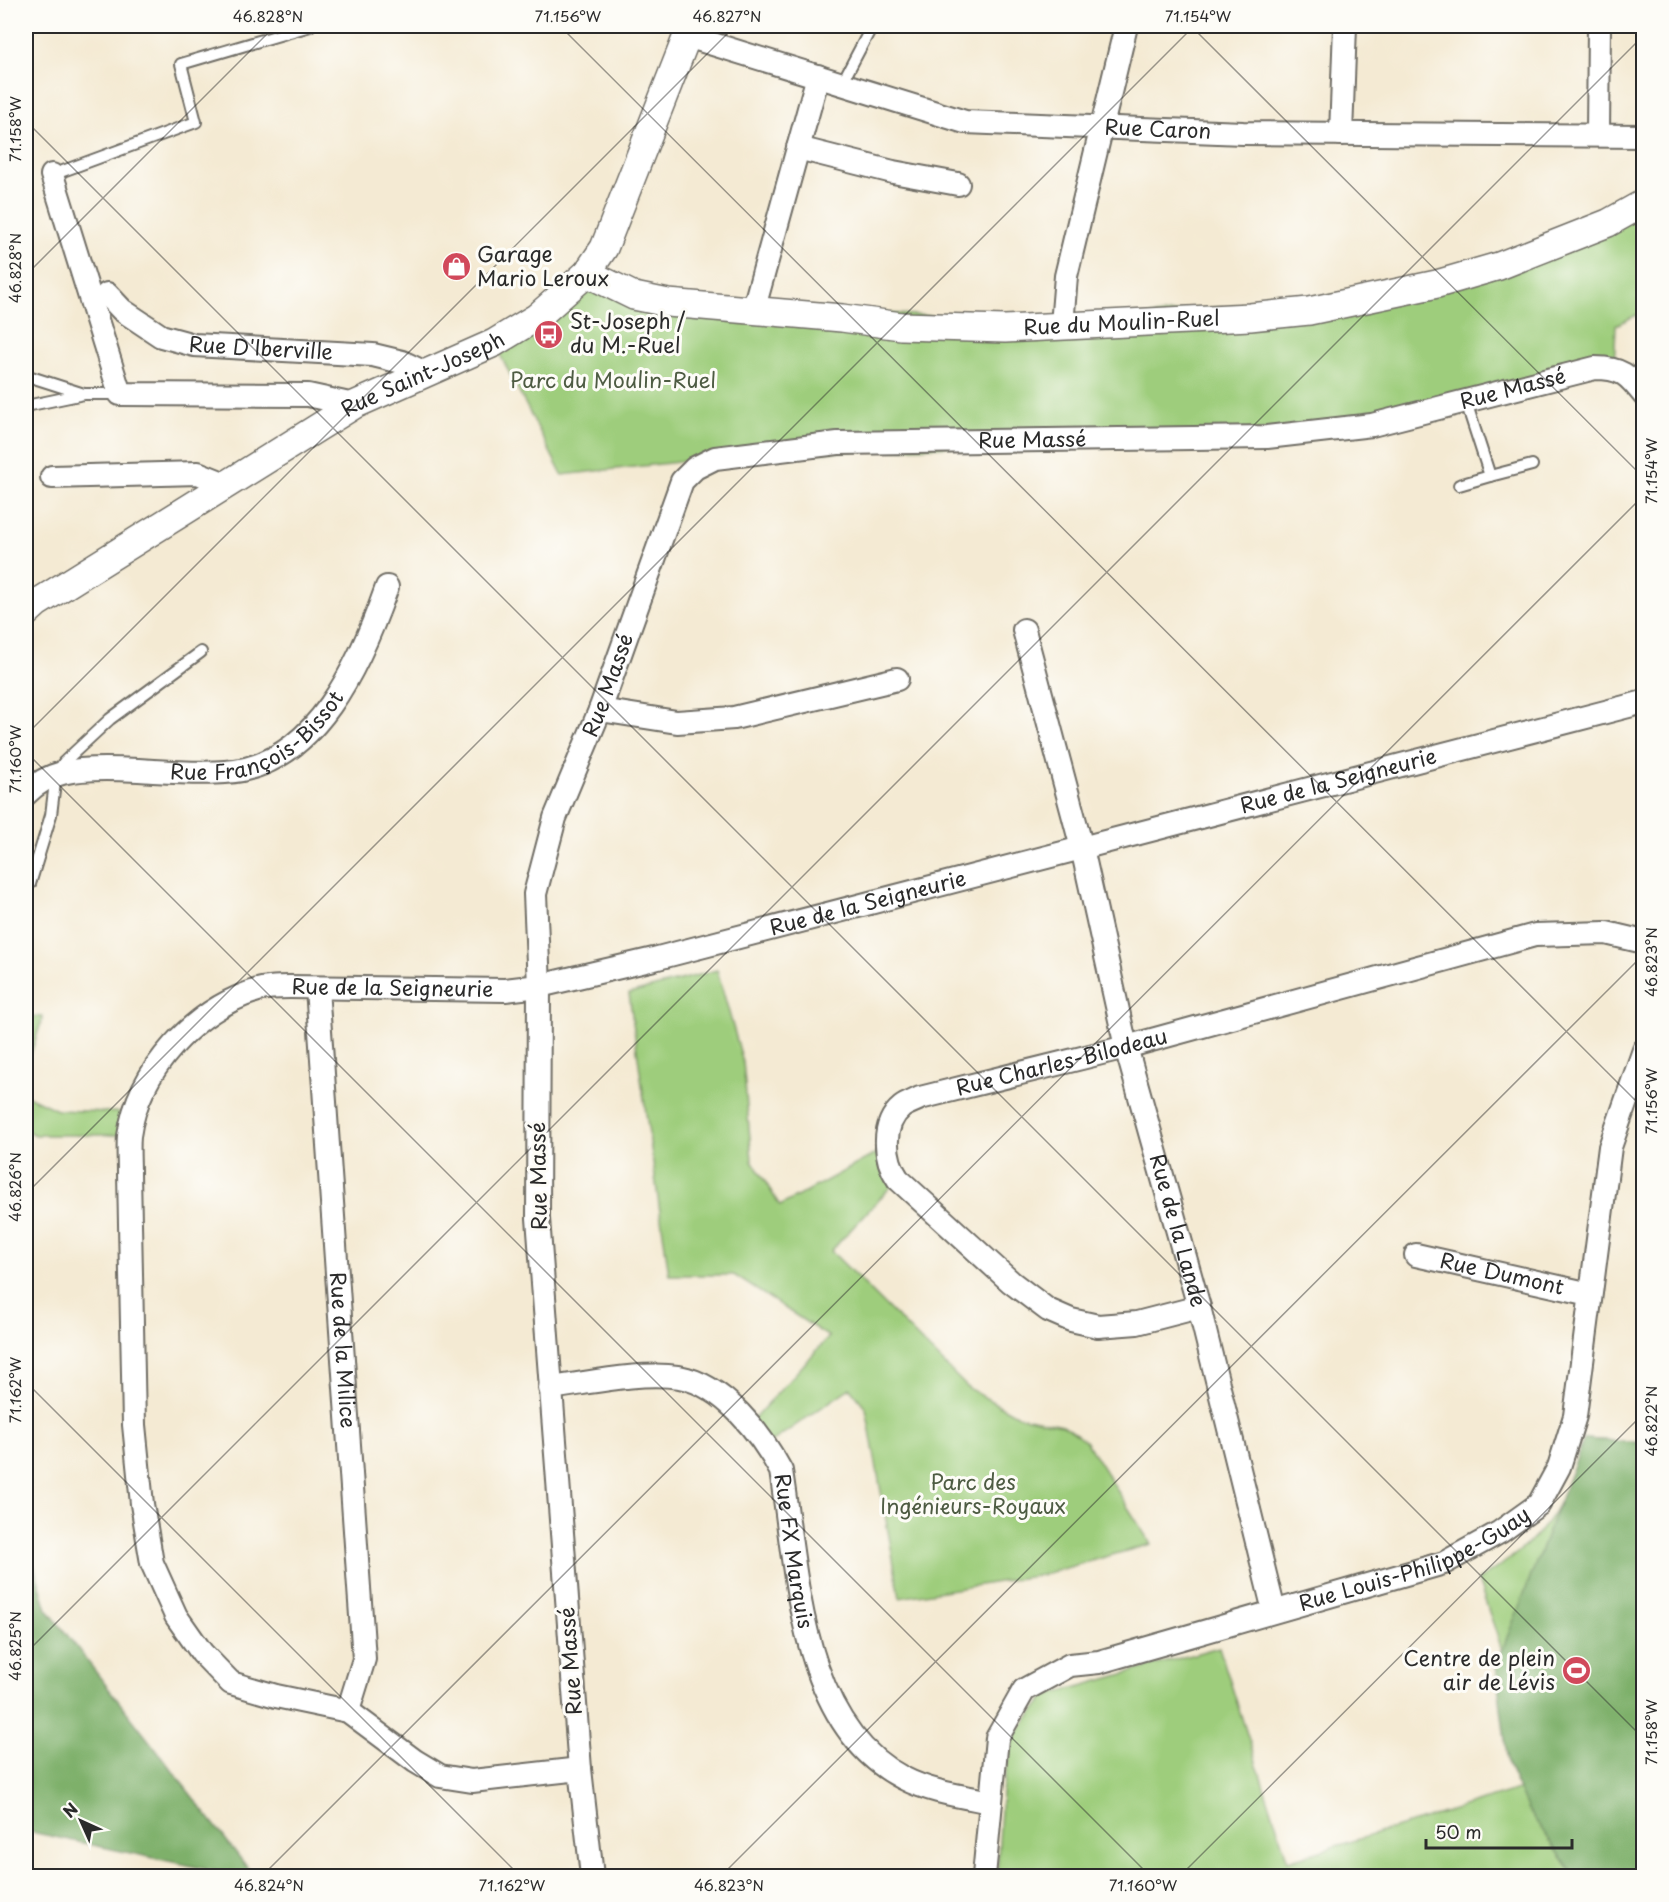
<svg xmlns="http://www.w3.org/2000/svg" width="1669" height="1902" font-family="'Playpen Sans',sans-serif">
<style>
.green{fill:#9ecd7b;stroke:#647c53;stroke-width:1.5}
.forest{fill:#7eb06b;stroke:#546e4b;stroke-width:1.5}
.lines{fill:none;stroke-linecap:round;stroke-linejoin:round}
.service-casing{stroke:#716e66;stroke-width:14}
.minor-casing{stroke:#716e66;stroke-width:26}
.tertiary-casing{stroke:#716e66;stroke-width:30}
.service{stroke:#fff;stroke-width:10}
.minor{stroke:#fff;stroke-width:22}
.tertiary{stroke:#fff;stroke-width:27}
.ticks{fill:none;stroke:#2b2b2b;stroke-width:1.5;stroke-opacity:0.45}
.labels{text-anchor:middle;stroke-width:6;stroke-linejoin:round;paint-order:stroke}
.street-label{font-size:21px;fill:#2b2b2b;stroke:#fdfcf7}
.poi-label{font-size:21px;fill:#2b2b2b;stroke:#fdfcf7;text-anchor:start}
.park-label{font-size:21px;fill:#4e5c43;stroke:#fdfcf7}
.neatline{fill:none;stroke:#2b2b2b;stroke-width:2}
.ticks-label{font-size:15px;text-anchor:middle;fill:#2b2b2b}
</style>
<rect width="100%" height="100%" fill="#fdfcf7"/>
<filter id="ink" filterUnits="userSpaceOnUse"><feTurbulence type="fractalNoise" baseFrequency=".0167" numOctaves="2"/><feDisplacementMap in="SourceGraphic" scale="12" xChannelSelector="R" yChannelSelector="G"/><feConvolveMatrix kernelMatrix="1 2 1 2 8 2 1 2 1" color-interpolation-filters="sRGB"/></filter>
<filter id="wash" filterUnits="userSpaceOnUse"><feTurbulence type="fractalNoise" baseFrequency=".008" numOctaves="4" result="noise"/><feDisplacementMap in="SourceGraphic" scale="24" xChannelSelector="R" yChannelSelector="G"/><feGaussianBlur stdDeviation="1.35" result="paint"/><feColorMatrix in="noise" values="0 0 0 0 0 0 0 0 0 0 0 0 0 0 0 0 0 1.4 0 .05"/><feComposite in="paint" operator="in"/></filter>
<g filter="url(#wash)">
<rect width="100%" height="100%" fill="#f4ead3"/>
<g class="green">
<polygon points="1643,203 1643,312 1616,325 1614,368 1372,425 715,458 562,475 494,343 587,273 634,296 1062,325 1437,284"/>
<polygon points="717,970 743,1062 752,1160 780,1206 886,1148 898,1179 831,1251 968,1388 1018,1416 1063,1425 1086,1441 1151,1544 1041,1575 900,1598 866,1408 850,1388 767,1445 750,1423 829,1337 734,1275 669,1275 629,994"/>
<polygon points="26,1016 43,1017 26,1068"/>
<polygon points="26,1095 57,1110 136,1113 129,1135 36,1135 26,1131"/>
<path d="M 1584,1439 L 1643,1443 L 1643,1876 L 997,1876 L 1002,1792 L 1013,1737 L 1046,1696 L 1219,1647 L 1288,1861 L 1547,1781 L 1478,1580 C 1543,1541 1563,1511 1584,1439 Z"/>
</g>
<g class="forest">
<polygon points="1584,1439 1643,1443 1643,1876 1575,1876 1528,1810 1508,1765 1496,1666"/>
<polygon points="26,1539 47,1609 254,1876 239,1876 26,1831"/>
</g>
</g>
<g filter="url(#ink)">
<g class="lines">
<defs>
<g id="service">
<polyline points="842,83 872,26"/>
<polyline points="52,175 196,122 181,64 310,26"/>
<polyline points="26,379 31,377 84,394"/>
<polyline points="26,406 84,394 120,394"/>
<polyline points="1490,476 1532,465"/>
<polyline points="1459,485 1490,476 1466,402"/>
<polyline points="30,884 51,815 56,774 64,762 110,719 201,652"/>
</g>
<g id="minor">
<path id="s1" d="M 687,36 L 965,122 L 1243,133 L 1644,136"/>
<polyline points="1341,134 1345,26"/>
<polyline points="1598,135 1599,26"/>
<polyline points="798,148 893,172 958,184"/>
<polyline points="52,175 120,394 308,395 354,405"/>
<path id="s2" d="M 107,294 L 122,310 L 161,336 L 194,345 L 373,355 L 402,362 L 425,373"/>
<polyline points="753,311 818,76"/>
<polyline points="1062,325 1066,276 1126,26"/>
<polyline points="52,477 198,473 228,485"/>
<path id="s3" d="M 1024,630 L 1082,848 L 1126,1047 L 1199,1307 L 1274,1611"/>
<polyline points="600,710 677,722 734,718 897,679"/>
<path id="s4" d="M 26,794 C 48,771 75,769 106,769 C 145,769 186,775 225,772 C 316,767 361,661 387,587"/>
<path id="s5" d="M 317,988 L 364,1659 L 348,1711"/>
<path id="s6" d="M 1416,1255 L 1590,1294"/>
<path id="s7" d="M 1199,1307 L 1137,1323 L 1098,1326 L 1071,1320 L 1048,1310 L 1011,1282 L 898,1179 C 884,1159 881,1124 902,1107 C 907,1103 915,1101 920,1098 L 1126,1047 L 1535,935 L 1606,933 L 1644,942"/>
<path id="s8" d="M 550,1388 C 589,1383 640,1371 679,1377 C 724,1385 761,1434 781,1471 C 797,1572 800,1725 903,1778 C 930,1792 961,1796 991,1802"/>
<path id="s9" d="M 580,1769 L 472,1781 L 440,1776 L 415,1761 L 348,1711 L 276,1696 L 231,1683 L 202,1653 L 176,1616 L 152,1563 L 142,1504 L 134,1425 L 129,1173 C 129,1161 128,1147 129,1136 C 138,1070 195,1009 258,990 C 267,987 280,987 290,987 L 505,990 L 539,986 L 654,959 L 1644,702"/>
<path id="s10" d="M 592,1876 L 580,1769 L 538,1218 L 539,986 L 535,894 L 555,818 L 600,710 L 682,481 L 695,468 L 715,458 L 838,443 L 1267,437 L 1372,425 L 1595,368 C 1622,368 1628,375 1644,395"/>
<path id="s11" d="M 984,1876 L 997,1738 L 1024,1690 L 1070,1665 L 1099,1662 L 1444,1563 L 1500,1532 L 1539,1504 L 1559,1467 L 1575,1416 L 1610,1147 L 1644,1050"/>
</g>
<g id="tertiary">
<path id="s12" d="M 587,273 L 634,296 L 668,303 L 842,318 L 901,326 L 1005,329 L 1250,317 L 1309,311 L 1437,284 L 1499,266 L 1608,223 L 1644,203"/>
<path id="s13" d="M 26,613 L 37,603 L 354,405 L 494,343 L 537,317 L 587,273 L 604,248 L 691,26"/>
</g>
</defs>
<use href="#service" class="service-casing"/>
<use href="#minor" class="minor-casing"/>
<use href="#tertiary" class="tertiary-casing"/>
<use href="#service" class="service"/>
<use href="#minor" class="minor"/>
<use href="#tertiary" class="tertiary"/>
</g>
</g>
<path class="ticks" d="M 560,26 L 1644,1109M 1191,26 L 1644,478M 26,121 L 1644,1739M 26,275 L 275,26M 26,735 L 735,26M 26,752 L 1150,1876M 26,1194 L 1194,26M 26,1382 L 520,1876M 26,1653 L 1644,35M 262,1876 L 1644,495M 721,1876 L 1644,954M 1180,1876 L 1644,1413M 1640,1876 L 1644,1873"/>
<defs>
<symbol id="shop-disc" viewBox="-11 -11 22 22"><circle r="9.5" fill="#d1495b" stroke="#fdfcf7"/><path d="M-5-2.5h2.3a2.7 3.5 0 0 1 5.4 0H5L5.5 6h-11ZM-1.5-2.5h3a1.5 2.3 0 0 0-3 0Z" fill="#fff"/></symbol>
<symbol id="bus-disc" viewBox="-11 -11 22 22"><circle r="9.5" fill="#d1495b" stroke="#fdfcf7"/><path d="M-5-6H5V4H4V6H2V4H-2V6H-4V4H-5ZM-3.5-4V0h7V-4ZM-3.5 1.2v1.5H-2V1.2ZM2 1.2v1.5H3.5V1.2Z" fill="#fff"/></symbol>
<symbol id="stadium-disc" viewBox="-11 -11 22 22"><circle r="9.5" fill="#d1495b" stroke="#fdfcf7"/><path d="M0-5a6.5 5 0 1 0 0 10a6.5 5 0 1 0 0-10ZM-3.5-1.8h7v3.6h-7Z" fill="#fff"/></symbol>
</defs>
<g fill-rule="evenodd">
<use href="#shop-disc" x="440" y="250" width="33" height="33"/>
<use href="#bus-disc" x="532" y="318" width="33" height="33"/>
<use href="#stadium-disc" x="1560" y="1654" width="33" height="33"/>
</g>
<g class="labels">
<g class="street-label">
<text dy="7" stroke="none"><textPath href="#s1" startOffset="484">Rue Caron</textPath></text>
<text dy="7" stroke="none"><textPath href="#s12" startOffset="542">Rue du Moulin-Ruel</textPath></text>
<text dy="7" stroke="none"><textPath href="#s2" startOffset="170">Rue D'Iberville</textPath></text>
<text dy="7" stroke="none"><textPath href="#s13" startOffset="464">Rue Saint-Joseph</textPath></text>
<text dy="7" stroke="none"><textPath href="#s10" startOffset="2268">Rue Massé</textPath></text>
<text dy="7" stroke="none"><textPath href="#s10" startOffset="1782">Rue Massé</textPath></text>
<text dy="7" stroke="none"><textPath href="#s10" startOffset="1206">Rue Massé</textPath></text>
<text dy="7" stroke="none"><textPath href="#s4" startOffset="250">Rue François-Bissot</textPath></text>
<text dy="7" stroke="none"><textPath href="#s9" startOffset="2259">Rue de la Seigneurie</textPath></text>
<text dy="7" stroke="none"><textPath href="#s9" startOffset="1773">Rue de la Seigneurie</textPath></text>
<text dy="7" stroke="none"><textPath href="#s9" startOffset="1287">Rue de la Seigneurie</textPath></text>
<text dy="7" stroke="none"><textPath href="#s7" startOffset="600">Rue Charles-Bilodeau</textPath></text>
<text transform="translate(539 1176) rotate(-91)" y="7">Rue Massé</text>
<text dy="7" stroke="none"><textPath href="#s3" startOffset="620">Rue de la Lande</textPath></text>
<text dy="7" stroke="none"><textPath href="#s6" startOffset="88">Rue Dumont</textPath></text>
<text dy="7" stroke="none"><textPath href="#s5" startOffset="363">Rue de la Milice</textPath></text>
<text dy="7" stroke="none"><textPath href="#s8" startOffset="354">Rue FX Marquis</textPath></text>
<text dy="7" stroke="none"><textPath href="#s11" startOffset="608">Rue Louis-Philippe-Guay</textPath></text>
<text transform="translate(571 1661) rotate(-94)" y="7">Rue Massé</text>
</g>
<g class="poi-label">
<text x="477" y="262">Garage<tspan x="477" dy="24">Mario Leroux</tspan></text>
<text x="570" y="329">St-Joseph /<tspan x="570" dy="24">du M.-Ruel</tspan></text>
<text x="1555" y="1666" text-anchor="end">Centre de plein<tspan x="1555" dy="24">air de Lévis</tspan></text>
</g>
<g class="park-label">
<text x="613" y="388">Parc du Moulin-Ruel</text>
<text x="973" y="1490">Parc des<tspan x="973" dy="24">Ingénieurs-Royaux</tspan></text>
</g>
</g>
<rect width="1669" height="1902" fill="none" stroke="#fdfcf7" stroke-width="66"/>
<g transform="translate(81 1821) rotate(315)" stroke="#fdfcf7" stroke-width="4.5" paint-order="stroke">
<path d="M0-4.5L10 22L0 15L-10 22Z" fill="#2b2b2b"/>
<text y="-9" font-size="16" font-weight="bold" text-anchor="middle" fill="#2b2b2b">N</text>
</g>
<path d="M1426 1839v9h146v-9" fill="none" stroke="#2b2b2b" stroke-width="3"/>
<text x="1435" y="1839" font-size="18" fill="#2b2b2b" stroke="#fdfcf7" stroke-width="4.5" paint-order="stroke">50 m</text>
<rect x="33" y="33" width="1603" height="1836" class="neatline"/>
<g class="ticks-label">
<text x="268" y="22">46.828°N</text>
<text x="568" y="22">71.156°W</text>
<text x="727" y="22">46.827°N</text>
<text x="1198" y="22">71.154°W</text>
<text transform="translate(16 129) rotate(-90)" y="5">71.158°W</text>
<text transform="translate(16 268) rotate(-90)" y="5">46.828°N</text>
<text transform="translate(1652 471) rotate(-90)" y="5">71.154°W</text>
<text transform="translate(16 759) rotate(-90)" y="5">71.160°W</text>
<text transform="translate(1652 962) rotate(-90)" y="5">46.823°N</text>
<text transform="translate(1652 1101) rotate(-90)" y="5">71.156°W</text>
<text transform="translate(16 1187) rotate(-90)" y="5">46.826°N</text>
<text transform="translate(16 1390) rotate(-90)" y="5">71.162°W</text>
<text transform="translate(1652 1421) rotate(-90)" y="5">46.822°N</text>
<text transform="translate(16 1646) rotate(-90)" y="5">46.825°N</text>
<text transform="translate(1652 1732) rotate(-90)" y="5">71.158°W</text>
<text x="269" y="1891">46.824°N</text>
<text x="512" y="1891">71.162°W</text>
<text x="729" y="1891">46.823°N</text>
<text x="1143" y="1891">71.160°W</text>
</g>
</svg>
